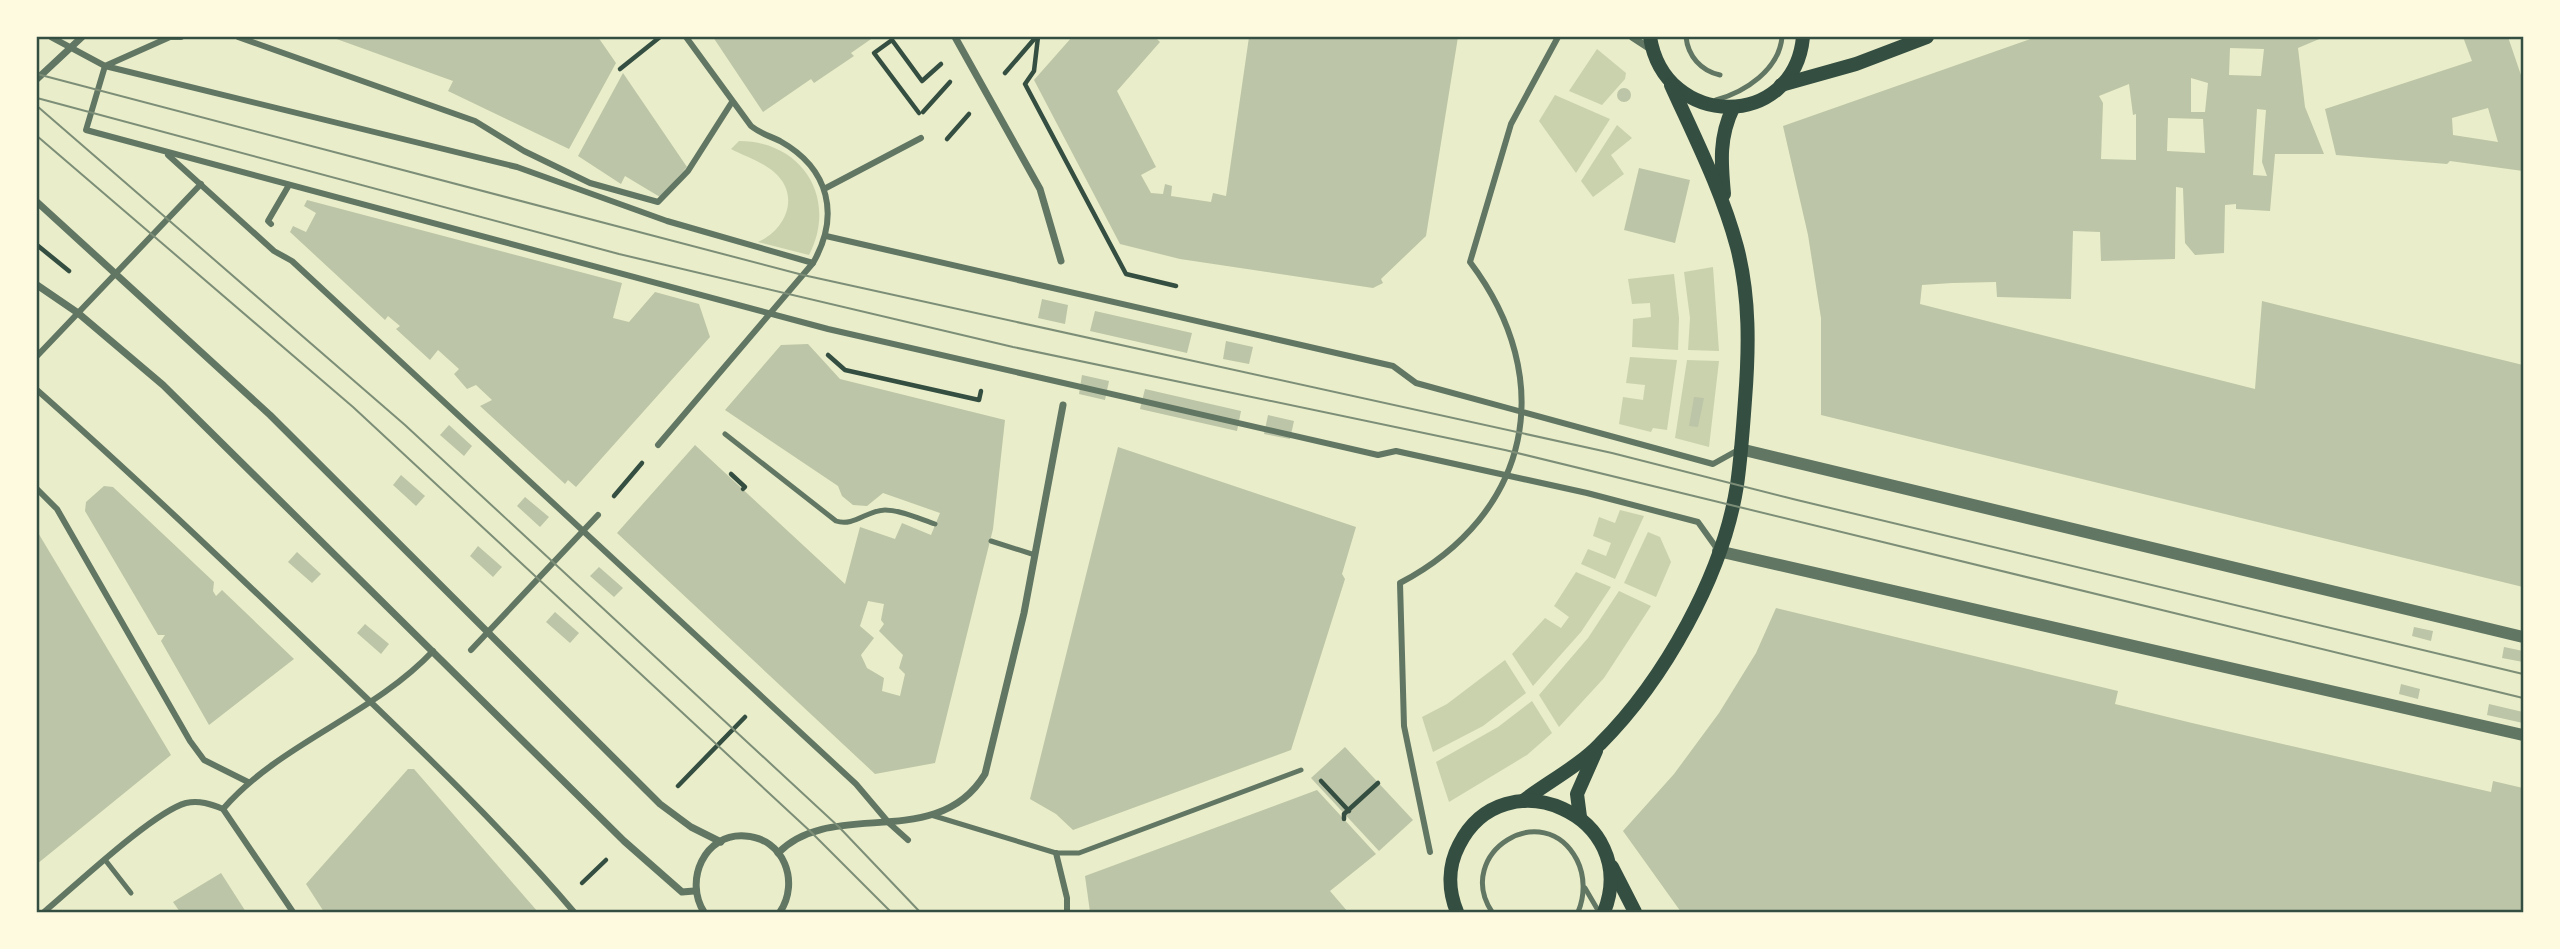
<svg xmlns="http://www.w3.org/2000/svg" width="2560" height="949" font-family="Rubik,sans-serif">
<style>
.green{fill:#cad2ad}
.building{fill:#bcc5a7;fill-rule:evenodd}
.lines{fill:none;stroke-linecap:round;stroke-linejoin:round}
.path{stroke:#344e41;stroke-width:4.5}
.service{stroke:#617663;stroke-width:5}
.pedestrian{stroke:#617663;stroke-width:6}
.minor{stroke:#617663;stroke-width:7}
.tertiary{stroke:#617663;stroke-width:12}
.secondary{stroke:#344e41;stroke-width:14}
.tram{stroke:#7c8e77;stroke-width:2}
.neatline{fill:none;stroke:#344e41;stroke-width:2.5}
</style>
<rect width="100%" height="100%" fill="#e9edc9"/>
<g class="green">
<polygon points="1597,49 1626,73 1625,79 1602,105 1569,91"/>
<polygon points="1555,95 1610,119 1576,173 1539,121"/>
<polygon points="1617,125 1632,138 1611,155 1624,174 1593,197 1581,181"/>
<path d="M 739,141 C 803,141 838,199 809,255 L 758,242 C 786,230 801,195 774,172 C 763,162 744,156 731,149 Z"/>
<polygon points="1713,267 1719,351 1688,350 1690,318 1684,272"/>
<polygon points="1674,274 1679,318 1678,350 1632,347 1633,319 1651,317 1650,303 1632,304 1628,279"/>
<polygon points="1630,357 1677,360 1667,430 1653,428 1651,432 1619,424 1623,397 1643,400 1645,385 1626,383"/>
<polygon points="1687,360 1719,361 1709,447 1675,438"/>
<polygon points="1620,510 1644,516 1615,579 1581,564 1588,549 1606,556 1611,543 1593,536 1599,517 1615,523"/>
<polygon points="1648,532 1660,537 1671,562 1656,597 1624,583"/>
<polygon points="1576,572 1611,587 1581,632 1533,686 1512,654 1545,618 1561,628 1569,617 1554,606"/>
<polygon points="1619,591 1651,606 1604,678 1559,727 1539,695 1588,638"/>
<polygon points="1505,660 1526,693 1483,726 1433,752 1422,717 1447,704"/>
<polygon points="1532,701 1552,733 1527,755 1449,802 1436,762 1498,727"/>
</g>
<g class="building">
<polygon points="331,37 598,37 616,63 569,149 448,91 453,81"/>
<polygon points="713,37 874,37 851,53 854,56 814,83 811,79 763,112"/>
<polygon points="1072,37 1155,37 1160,42 1117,91 1156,167 1141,175 1151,193 1163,194 1165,184 1172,186 1171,196 1211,202 1213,193 1226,196 1249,37 1458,37 1426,236 1381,279 1383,283 1373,288 1180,259 1120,244 1034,80"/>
<path d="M 2036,37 L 2324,37 L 2298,48 L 2305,107 L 2324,154 L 2275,154 L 2270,211 L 2236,209 L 2236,204 L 2225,205 L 2224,253 L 2195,255 L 2185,243 L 2183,188 L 2176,187 L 2175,259 L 2101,261 L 2100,232 L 2073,231 L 2071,299 L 1997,297 L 1996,282 L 1952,283 L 1922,285 L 1920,304 L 2255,389 L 2262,301 L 2523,365 L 2523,587 L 1821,415 L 1821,318 L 1808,235 L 1783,126 ZM 2230,48 L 2264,49 L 2261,76 L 2229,75 ZM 2191,78 L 2208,83 L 2205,112 L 2191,112 ZM 2129,84 L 2133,115 L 2136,114 L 2136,160 L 2101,159 L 2103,103 L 2099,96 ZM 2257,109 L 2266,110 L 2262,162 L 2267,176 L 2253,175 ZM 2168,118 L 2203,119 L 2205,153 L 2167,151 Z"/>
<path d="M 2463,37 L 2508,37 L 2523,81 L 2523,171 L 2450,161 L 2447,164 L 2336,155 L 2325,109 L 2472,61 ZM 2488,108 L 2498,142 L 2453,135 L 2452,118 Z"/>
<polygon points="623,73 687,167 660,197 625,176 621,184 578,156"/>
<circle cx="1624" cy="95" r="7"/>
<polygon points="1639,168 1690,180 1675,243 1624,230"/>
<polygon points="307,200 622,283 613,318 629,322 655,292 699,304 710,337 576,487 568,480 565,484 480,406 492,400 476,385 467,389 454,374 459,369 438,350 430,360 396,329 400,326 388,316 385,320 290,232 293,226 306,232 316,213 304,206"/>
<polygon points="1042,299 1068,305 1065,324 1038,318"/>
<polygon points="1095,311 1192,333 1187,353 1090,331"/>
<polygon points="1226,341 1253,347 1249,364 1223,359"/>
<path d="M 808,344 L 840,379 L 1005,420 L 993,529 L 935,763 L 875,774 L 617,533 L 695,445 L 845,584 L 860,527 L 895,539 L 902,523 L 931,535 L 940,513 L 883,493 L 867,506 L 853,505 L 842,496 L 838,486 L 725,410 L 781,345 ZM 868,601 L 884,604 L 881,620 L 884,624 L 879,631 L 903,655 L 899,668 L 905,674 L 900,696 L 882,691 L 884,678 L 867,668 L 861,655 L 874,638 L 860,626 Z"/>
<polygon points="1082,375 1109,381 1105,400 1079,394"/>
<polygon points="1145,389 1241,411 1237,431 1140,409"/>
<polygon points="1694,397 1704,398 1698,427 1689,426"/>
<polygon points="1268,415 1294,421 1290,439 1264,434"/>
<polygon points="449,425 472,446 464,456 440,435"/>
<polygon points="1118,447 1356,527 1342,574 1345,579 1291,750 1073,830 1056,814 1030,799"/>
<polygon points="401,475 425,496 416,506 393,485"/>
<polygon points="104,486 113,487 214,582 213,591 216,596 222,590 294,659 209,725 161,641 165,635 158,635 85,511 86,502"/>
<polygon points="525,497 549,517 540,527 517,506"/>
<polygon points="37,531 171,755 37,864"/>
<polygon points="478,546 502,567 493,577 470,556"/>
<polygon points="297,552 321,574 312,583 288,562"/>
<polygon points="599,567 623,588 614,597 590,576"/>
<polygon points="1776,608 2118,691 2115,704 2192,723 2491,792 2493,781 2523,788 2523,912 1681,912 1623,831 1674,774 1719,713 1756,653"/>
<polygon points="555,612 579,633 570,643 546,622"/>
<polygon points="365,624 389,644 381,654 357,633"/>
<polygon points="2414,627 2433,631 2431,641 2412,636"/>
<polygon points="2504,647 2523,651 2523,662 2502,658"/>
<polygon points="2401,684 2420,689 2418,699 2399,694"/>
<polygon points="2489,704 2523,712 2523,723 2487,715"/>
<polygon points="1345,747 1413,820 1379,851 1311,778"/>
<polygon points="408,769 414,769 538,912 324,912 306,884"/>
<polygon points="1317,790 1376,854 1330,891 1348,912 1090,912 1085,876"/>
<polygon points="221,873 246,912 180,912 173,902"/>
</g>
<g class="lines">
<g class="path">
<polyline points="1038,37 1034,71 1025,84 1126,274 1176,286"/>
<polyline points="620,69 660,37"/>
<polyline points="1005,73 1036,37"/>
<polyline points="923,112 950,82"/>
<polyline points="919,113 874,53 892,40 922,81 941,64"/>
<polyline points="947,139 969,114"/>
<polyline points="37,245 69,271"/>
<polyline points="828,355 845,370 979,400 981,391"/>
<polyline points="731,474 745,487 743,489"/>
<polyline points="614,496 642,463"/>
<polyline points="1321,781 1349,811"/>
<polyline points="678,786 745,717"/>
<polyline points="1344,819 1344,814 1378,783"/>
<polyline points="582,883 606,860"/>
</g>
<g class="service">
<path d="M 1686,37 C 1688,56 1701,71 1720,75"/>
<path d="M 1716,100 C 1745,92 1779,70 1782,37"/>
<path d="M 725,434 L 836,521 C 854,527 867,510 885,510 C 901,510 920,519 935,524"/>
<polyline points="991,541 1035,555"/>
<polyline points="931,815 1056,853 1079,853 1301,770"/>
<polyline points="106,861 131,893"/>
<polyline points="1585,888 1599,912"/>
<path d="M 1492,912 C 1453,853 1544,796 1577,860 C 1585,876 1585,896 1578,912"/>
</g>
<g class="pedestrian">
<polyline points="51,37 105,66 517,167 667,221 813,263"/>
<polyline points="238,37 475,121 524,151 590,183 658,202 688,171 732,102"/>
<polyline points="105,66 86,130 828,329 1378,455 1396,451 1587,493 1698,522 1718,550"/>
<polyline points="105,66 170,37 181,37"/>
<polyline points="168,155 274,251 292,261 856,784 889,823 908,840"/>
<polyline points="824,189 921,138"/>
<polyline points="271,224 268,221 289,185"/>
<polyline points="826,236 1393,366 1416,383 1713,464 1740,449"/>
<polyline points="37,356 201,184"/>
<path d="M 37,390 C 131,473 222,560 313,647 C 402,732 494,818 574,912"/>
<path d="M 658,445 L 813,263 C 840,216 830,169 780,141 C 770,136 761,134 751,126 L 686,37"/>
<polyline points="37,489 57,509 190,741 204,760 248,782"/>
<polyline points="471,650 598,515"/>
<path d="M 223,809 C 280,743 373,715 433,651"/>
<path d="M 1430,852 L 1404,726 L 1400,583 C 1531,514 1559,380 1470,262 L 1511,124 L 1558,37"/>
<polyline points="1056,853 1067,898 1067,912"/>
<path d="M 44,912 C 74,887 153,812 186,803 C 199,800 211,804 223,809 L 293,912"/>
</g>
<g class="minor">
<polyline points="955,37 1040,189 1061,261"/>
<polyline points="1632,37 1652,50"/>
<polyline points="37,79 82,37"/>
<polyline points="37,202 270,415 660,804 691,827 721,842"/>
<polyline points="37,285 78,313 163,385 624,841 682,892 694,891"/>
<path d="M 778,853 C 833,797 937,853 985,774 L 1024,613 L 1063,405"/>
<path d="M 704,912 C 684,881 704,833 745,836 C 784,838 800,882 780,912"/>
</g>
<g class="tertiary">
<polyline points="1740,449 2523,637"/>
<polyline points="1718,551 2523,735"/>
</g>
<g class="secondary">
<path d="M 1650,37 C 1665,130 1794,130 1803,37"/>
<polyline points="1781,85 1856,64 1927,37"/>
<path d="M 1724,194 C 1721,162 1719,137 1733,108"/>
<path d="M 1523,801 C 1548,782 1579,766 1600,744 C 1664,680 1723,575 1737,485 C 1741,457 1743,428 1745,400 C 1749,349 1750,297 1737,247 C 1722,191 1695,138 1671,85"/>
<polyline points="1580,817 1577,794 1596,751"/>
<polyline points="1612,867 1635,912"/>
<path d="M 1457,912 C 1448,890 1448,866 1459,845 C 1504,755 1642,816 1604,912"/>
</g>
<g class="tram">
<polyline points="37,74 803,275 1612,453 1797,500 2523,674"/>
<polyline points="37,98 619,254 1013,347 1505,450 2523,698"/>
<polyline points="37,106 405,425 839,827 920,912"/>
<polyline points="37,136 353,407 811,832 891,912"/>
</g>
</g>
<rect width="2560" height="949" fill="none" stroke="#fefae0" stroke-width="77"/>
<rect x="38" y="38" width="2484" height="873" class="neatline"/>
</svg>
